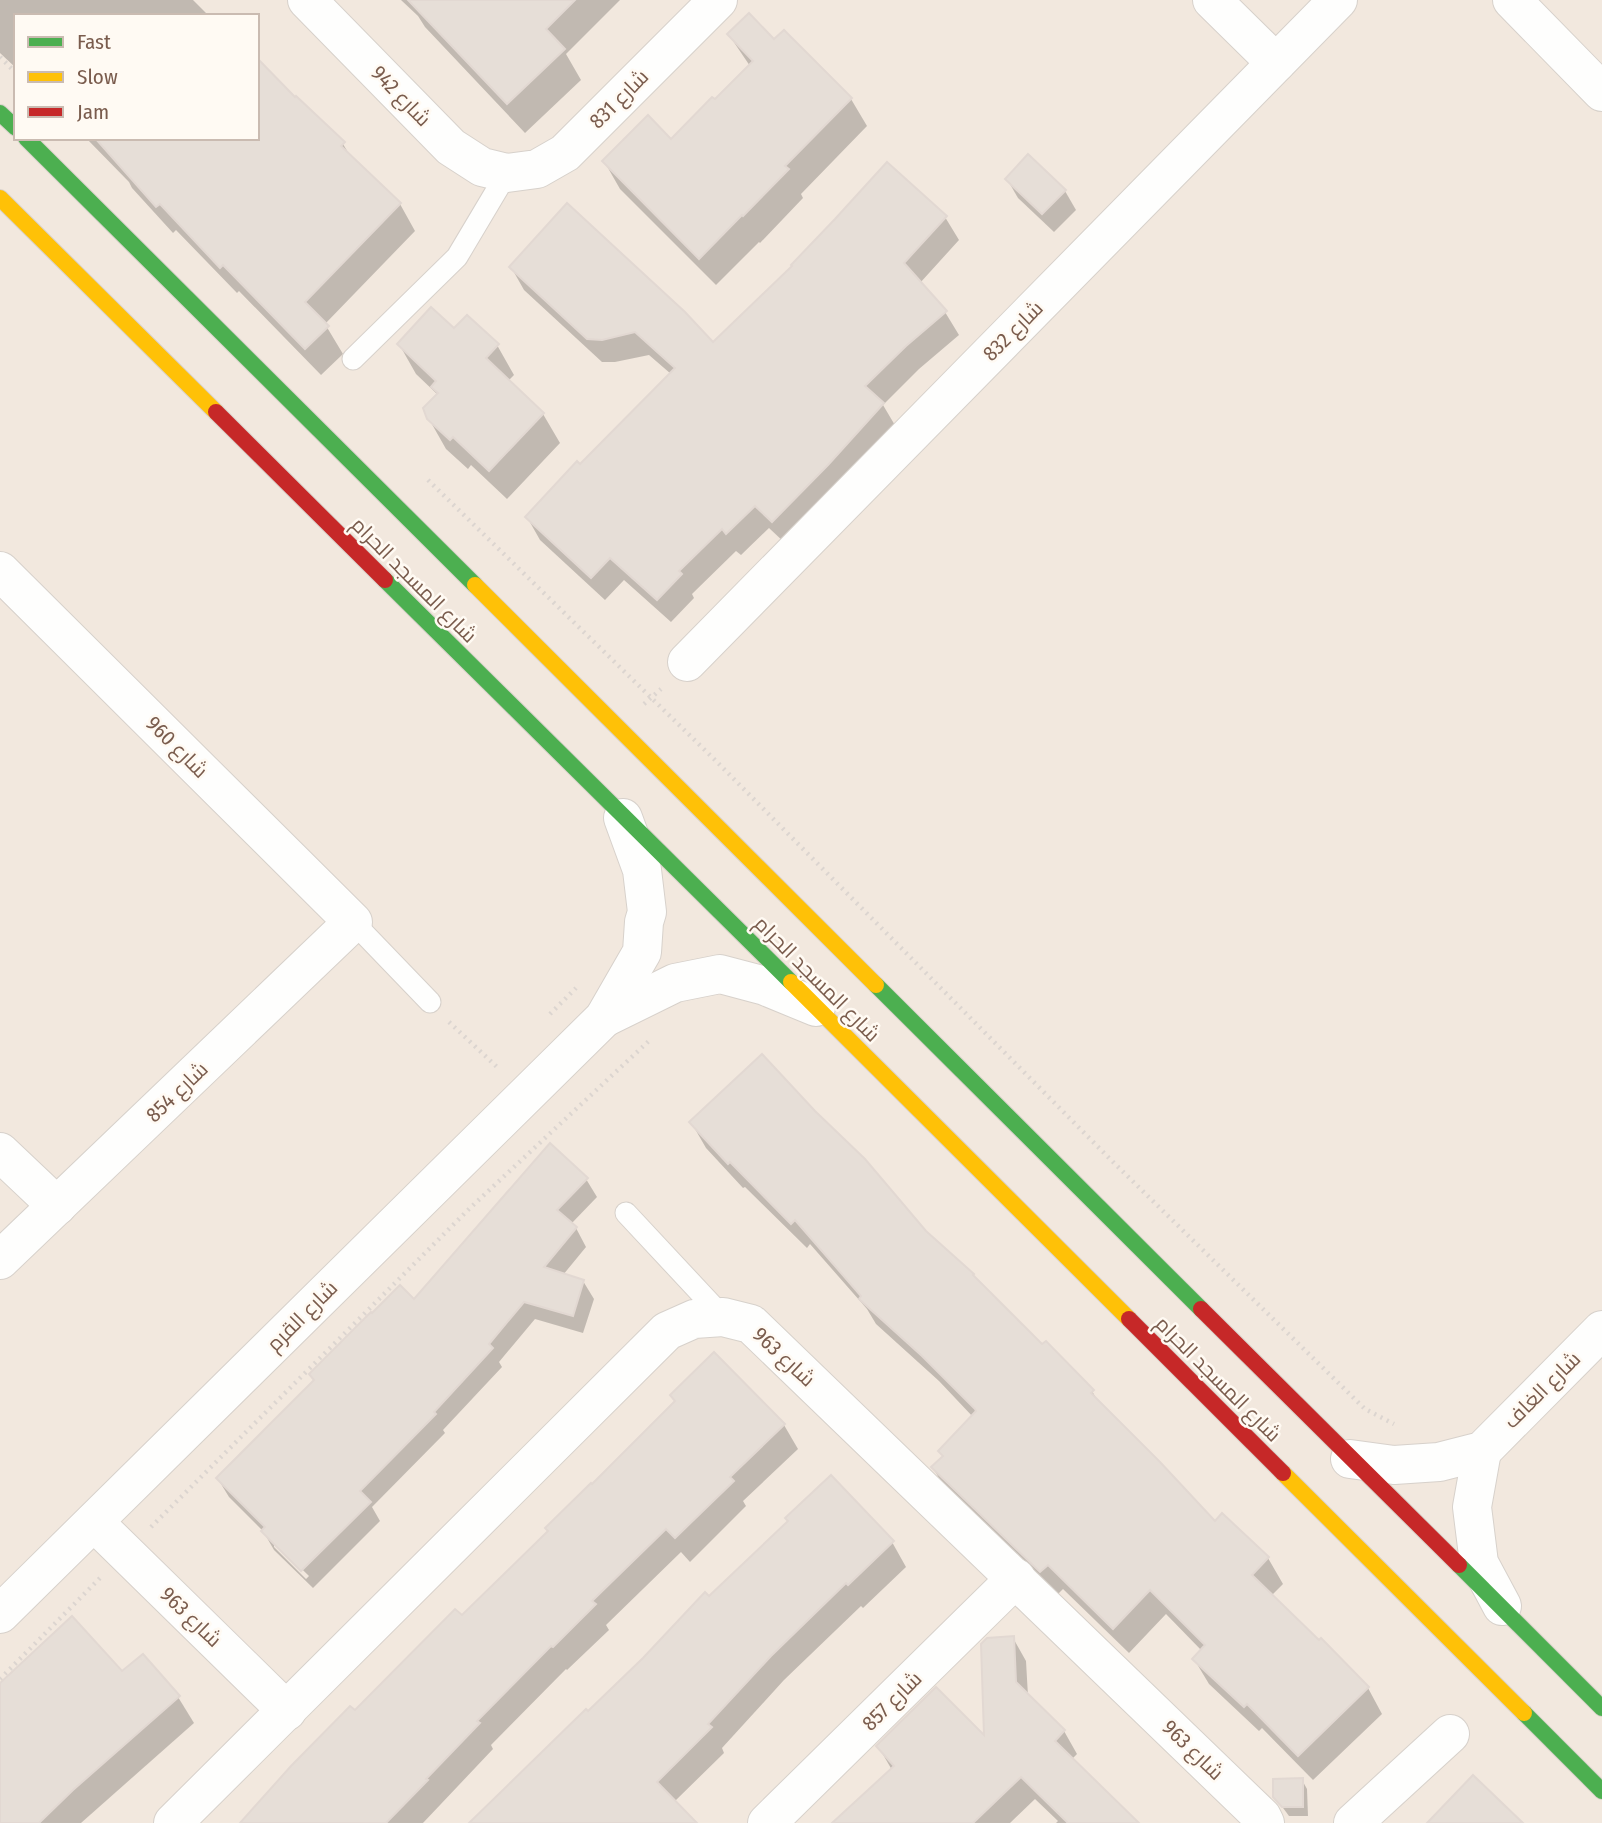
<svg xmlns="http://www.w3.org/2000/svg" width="1602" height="1823" font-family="'Fira Sans Condensed',Cairo,sans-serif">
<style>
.residential{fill:#f2e8de;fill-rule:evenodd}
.shadow{fill:#0003;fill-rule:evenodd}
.building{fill:#e6ded7;stroke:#e2d8d2;stroke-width:2}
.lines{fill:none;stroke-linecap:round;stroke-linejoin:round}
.lane-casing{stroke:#d7d1cb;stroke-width:23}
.street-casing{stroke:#d7d1cb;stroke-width:40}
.fast-casing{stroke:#d9d2cb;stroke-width:18}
.slow-casing{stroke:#d9d2cb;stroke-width:18}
.jam-casing{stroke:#d9d2cb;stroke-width:18}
.path{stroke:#dcd5d0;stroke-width:4.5;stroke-dasharray:2 5;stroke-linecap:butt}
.lane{stroke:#fefefd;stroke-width:21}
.street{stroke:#fefefd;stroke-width:38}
.fast{stroke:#4caf50;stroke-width:16}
.slow{stroke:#ffc107;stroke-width:16}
.jam{stroke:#c62828;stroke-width:16}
.labels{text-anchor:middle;stroke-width:5;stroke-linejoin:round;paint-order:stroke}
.street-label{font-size:21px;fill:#7a5c4d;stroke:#fffaf3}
</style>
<rect width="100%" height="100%" fill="#f9f5f0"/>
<path class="residential" d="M 0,0 L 1602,0 L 1602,1823 L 0,1823 ZM 16,16 L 257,16 L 257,138 L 16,138 Z"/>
<g class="shadow">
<polygon points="0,0 193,0 209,16 16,16 16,68 0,53"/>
<polygon points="401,0 620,0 566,54 581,80 525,133 425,27 418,16"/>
<polygon points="729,35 851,99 867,126 801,194 803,198 760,243 759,242 716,285 620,189 604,161 671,142 750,66"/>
<polygon points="295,100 343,144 352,159 400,204 415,231 325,324 343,354 321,375 239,291 237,293 176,230 173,233 132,188 129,182 86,138 257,138"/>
<polygon points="1007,179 1065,191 1076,210 1054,232 1018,198"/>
<polygon points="945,217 959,240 920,283 945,312 959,335 919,369 883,405 896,427 786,544 769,528 741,555 736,551 692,594 694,598 671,622 624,580 605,600 540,540 527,517 580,467 671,374 649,355 615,362 602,362 524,290 511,267 713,345"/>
<polygon points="454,331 497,345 514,375 508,381 543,414 560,443 507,499 471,465 468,469 446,449 429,419 438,395 416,374 399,344"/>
<polygon points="691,1122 924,1232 1042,1346 1092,1391 1100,1405 1215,1523 1222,1515 1268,1558 1283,1584 1271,1596 1319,1642 1321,1640 1368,1688 1382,1714 1313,1780 1262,1728 1259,1731 1209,1684 1194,1659 1202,1651 1166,1614 1129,1653 1063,1589 1055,1597 948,1493 933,1468 944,1458 940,1451 973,1417 939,1381 876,1324 867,1309 810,1244 807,1248 745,1187 743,1188 706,1148"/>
<path d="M 586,1179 L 597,1197 L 571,1224 L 576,1228 L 586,1247 L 563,1275 L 583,1281 L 594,1299 L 583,1333 L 535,1319 L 499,1362 L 502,1367 L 443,1430 L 445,1433 L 372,1507 L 380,1521 L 313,1588 L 274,1550 L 263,1531 L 229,1497 L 218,1479 L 414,1301 ZM 274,1542 L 309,1576 L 306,1579 L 274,1547 Z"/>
<polygon points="784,1425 798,1449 743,1501 746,1506 690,1562 681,1552 606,1625 609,1630 567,1670 566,1669 491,1745 493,1749 423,1823 242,1823 355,1713 462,1618"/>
<polygon points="892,1542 906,1567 863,1608 861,1606 784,1680 722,1748 724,1753 674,1802 690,1823 472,1823 709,1599"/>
<polygon points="1013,1638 1026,1661 1028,1696 1064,1731 1077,1754 1072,1759 1137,1823 1056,1823 1058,1821 1035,1799 1010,1823 836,1823 892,1770 878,1746 986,1739"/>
<polygon points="122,1674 178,1697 194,1723 81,1823 0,1823 0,1724"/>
<polygon points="1302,1780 1307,1789 1308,1816 1289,1816 1275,1797"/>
</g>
<g class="building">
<polygon points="408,0 575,0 546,29 565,49 507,104"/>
<polygon points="749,13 774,39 784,30 852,98 785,166 789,169 743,216 742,215 699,259 602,161 648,115 671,139 712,97 715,99 753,61 727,34"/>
<polygon points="257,58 295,97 296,96 345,142 341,146 401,203 305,302 329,326 305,349 223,265 220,268 160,204 156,207 95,138 257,138"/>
<polygon points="1028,154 1066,190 1042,214 1005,179"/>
<polygon points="887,162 947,216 904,263 947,311 906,346 865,386 884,403 828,465 772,522 755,506 726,534 722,529 679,571 682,574 657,600 610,558 591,578 525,517 577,461 580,464 675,368 635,332 602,340 587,339 509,267 567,203 685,312 713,342 792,266 791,265 835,219"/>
<polygon points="431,307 454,328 467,315 499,344 486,358 544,413 489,471 453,437 450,440 427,419 423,408 438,393 431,387 436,381 397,344"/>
<polygon points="762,1054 815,1111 865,1159 926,1231 974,1274 973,1275 1042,1344 1046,1341 1094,1390 1091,1393 1160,1462 1215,1521 1222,1513 1269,1557 1252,1575 1319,1640 1321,1638 1369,1687 1298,1756 1247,1704 1244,1707 1192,1659 1205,1645 1150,1590 1113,1629 1048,1565 1040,1572 931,1467 943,1456 938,1451 976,1411 975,1409 922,1356 859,1299 861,1296 795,1220 791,1224 730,1162 728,1164 689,1122"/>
<polygon points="550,1143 588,1178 557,1210 577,1227 544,1267 584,1280 573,1316 524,1302 489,1344 493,1348 434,1412 436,1414 360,1491 371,1502 301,1571 261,1531 265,1527 216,1478 314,1380 309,1374 371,1312 372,1313 400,1285 414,1299"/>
<polygon points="714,1352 785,1424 730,1477 734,1481 675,1538 666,1529 592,1601 596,1604 553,1647 551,1646 477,1721 480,1723 426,1779 428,1780 386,1823 240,1823 291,1766 350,1706 355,1710 455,1609 462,1615 548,1531 545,1528 591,1483 592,1484 675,1401 670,1395"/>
<polygon points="831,1475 894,1541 848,1585 846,1583 771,1656 708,1724 712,1727 657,1782 697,1823 469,1823 586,1709 588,1711 643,1658 705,1592 709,1596 788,1521 785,1518"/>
<polygon points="72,1616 122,1671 143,1654 180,1696 73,1790 39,1823 0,1823 0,1683"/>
<polygon points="1014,1636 1016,1682 1065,1730 1055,1741 1139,1823 1068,1823 1021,1777 973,1823 832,1823 894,1766 876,1746 936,1687 984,1735 981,1644 987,1638"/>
<polygon points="1473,1775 1523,1823 1427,1823"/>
<polygon points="1303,1778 1303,1807 1282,1807 1273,1797 1273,1779"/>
</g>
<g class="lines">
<defs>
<g id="lane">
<polyline points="353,359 457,257 507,173"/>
<polyline points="353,922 430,1002"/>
<polyline points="626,1213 723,1317"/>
</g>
<g id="street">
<polyline points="307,0 451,147 482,167 507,173 537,169 565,153 718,0"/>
<polyline points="1212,0 1276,63"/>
<polyline points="1512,0 1602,92"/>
<polyline points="0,571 353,922 0,1260"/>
<polyline points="687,662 1338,0"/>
<polyline points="604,1018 675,983 720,974 765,986 816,1007"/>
<polyline points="0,1152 57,1206"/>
<polyline points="1482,1451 1472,1507 1479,1563 1502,1606"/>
<polyline points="1350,1459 1394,1465 1439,1462 1482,1451 1602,1330"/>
<polyline points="94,1522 287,1711"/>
<polyline points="0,1614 604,1018 642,952 644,922 647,912 642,870 623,818"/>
<polyline points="173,1823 667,1331 694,1319 723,1317 751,1324 1262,1817 1265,1823"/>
<polyline points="767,1823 1016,1578"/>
<polyline points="1353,1823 1450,1734"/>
</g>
<g id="fast">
<polyline points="0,113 16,128"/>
<polyline points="26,138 475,585"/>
<polyline points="385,580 791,982"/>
<polyline points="876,985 1201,1309"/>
<polyline points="1459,1565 1602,1708"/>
<polyline points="1524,1713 1602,1791"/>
</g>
<g id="slow">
<polyline points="0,198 216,412"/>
<polyline points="475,585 876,985"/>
<polyline points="791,982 1129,1319"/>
<polyline points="1283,1473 1524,1713"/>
</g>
<g id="jam">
<polyline points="216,412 385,580"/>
<polyline points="1201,1309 1459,1565"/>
<polyline points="1129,1319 1283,1473"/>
</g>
</defs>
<use href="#lane" class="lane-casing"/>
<use href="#street" class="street-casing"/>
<use href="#fast" class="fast-casing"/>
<use href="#slow" class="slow-casing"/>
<use href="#jam" class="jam-casing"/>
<g class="path">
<polyline points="0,57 16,73"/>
<polyline points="428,480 715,760 1110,1159 1365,1409 1394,1424"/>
<polyline points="644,704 661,689"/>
<polyline points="550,1014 576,988"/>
<polyline points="449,1022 497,1067"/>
<polyline points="151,1527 469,1209 651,1039"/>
<polyline points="0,1679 100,1578"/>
</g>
<use href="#lane" class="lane"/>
<use href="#street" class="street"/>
<use href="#fast" class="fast"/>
<use href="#slow" class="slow"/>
<use href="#jam" class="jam"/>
</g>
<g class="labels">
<g class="street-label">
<text transform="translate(401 96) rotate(46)" y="7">شارع 942</text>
<text transform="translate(619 99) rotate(-45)" y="7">شارع 831</text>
<text transform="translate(1013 331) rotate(-45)" y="7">شارع 832</text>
<text transform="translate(414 580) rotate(45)" y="7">شارع المسجد الحرام</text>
<text transform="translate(177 747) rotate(45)" y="7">شارع 960</text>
<text transform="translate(817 979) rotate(45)" y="7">شارع المسجد الحرام</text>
<text transform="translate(177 1092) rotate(-44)" y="7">شارع 854</text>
<text transform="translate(302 1316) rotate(-45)" y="7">شارع القرم</text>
<text transform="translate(784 1357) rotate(43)" y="7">شارع 963</text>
<text transform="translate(1218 1379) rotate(45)" y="7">شارع المسجد الحرام</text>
<text transform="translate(1542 1390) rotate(-45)" y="7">شارع الغاف</text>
<text transform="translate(191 1617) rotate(44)" y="7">شارع 963</text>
<text transform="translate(892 1701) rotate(-45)" y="7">شارع 857</text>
<text transform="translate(1193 1750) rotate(44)" y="7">شارع 963</text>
</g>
</g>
<rect x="14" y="14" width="245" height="126" fill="#fffaf3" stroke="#cabbb1" stroke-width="2"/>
<rect x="28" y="37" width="35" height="10" fill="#4caf50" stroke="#cabbb1" stroke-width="2"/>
<text x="77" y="49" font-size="21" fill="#7a5c4d">Fast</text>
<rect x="28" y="72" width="35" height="10" fill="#ffc107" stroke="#cabbb1" stroke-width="2"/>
<text x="77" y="84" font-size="21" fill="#7a5c4d">Slow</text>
<rect x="28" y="107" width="35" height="10" fill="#c62828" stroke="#cabbb1" stroke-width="2"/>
<text x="77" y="119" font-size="21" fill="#7a5c4d">Jam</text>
</svg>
